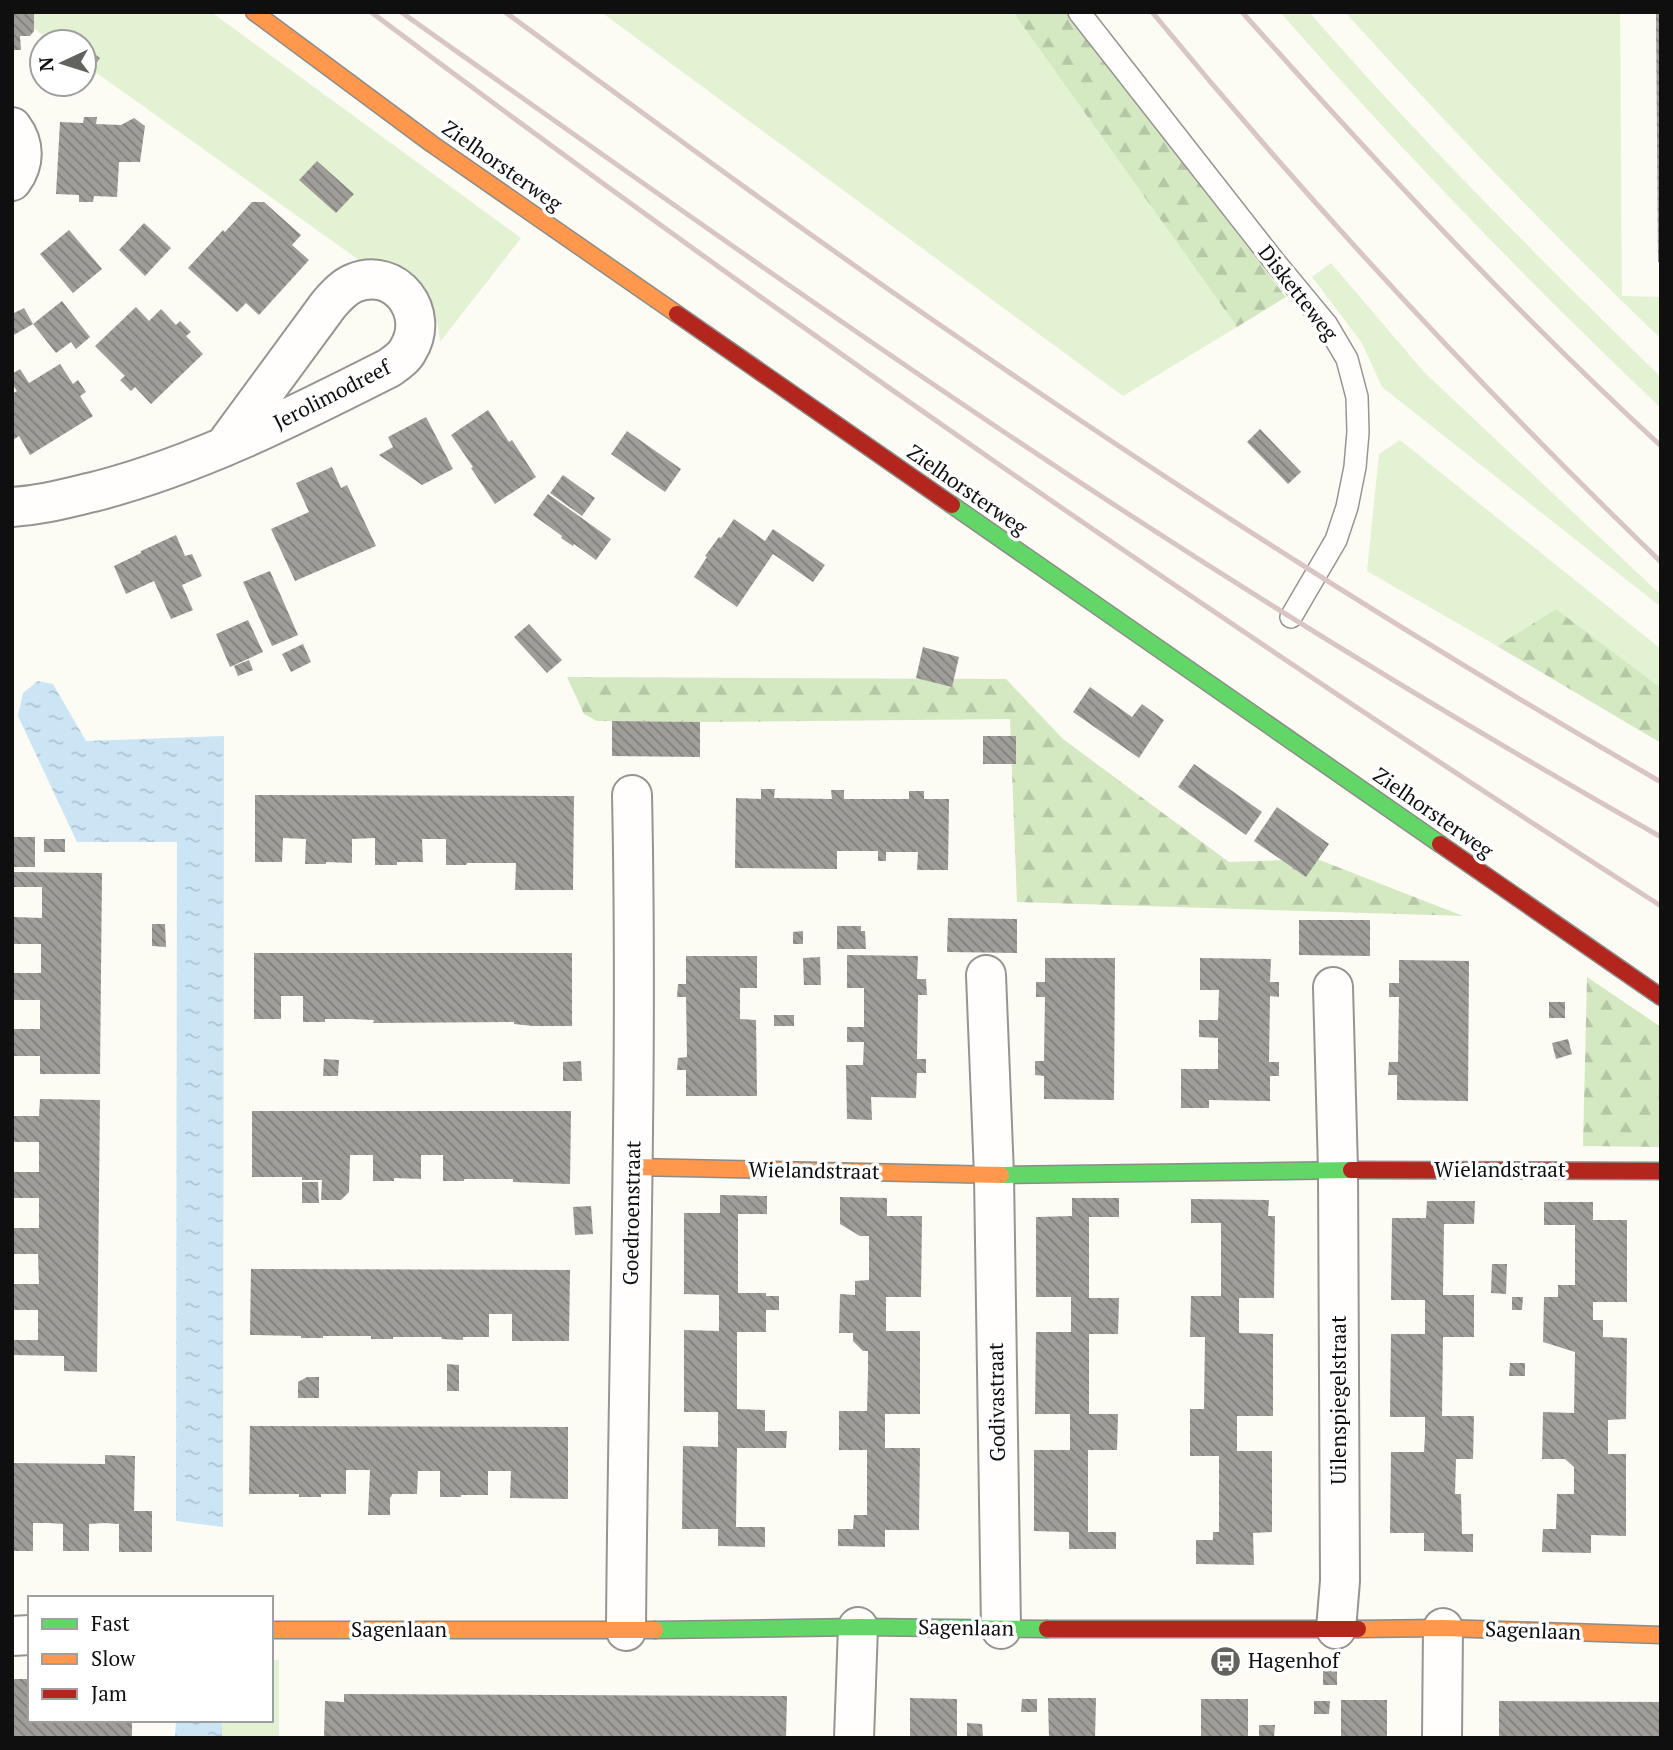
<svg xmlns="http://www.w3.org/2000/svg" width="1673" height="1750" font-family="'PT Serif',serif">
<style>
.green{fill:#e4f2d4}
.forest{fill:url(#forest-firs)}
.water{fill:url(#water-ripples)}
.building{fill:url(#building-back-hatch)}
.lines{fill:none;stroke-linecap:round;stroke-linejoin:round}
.lane-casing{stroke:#969592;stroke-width:24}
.street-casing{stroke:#969592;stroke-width:42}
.fast-casing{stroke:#8c8c89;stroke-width:19}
.slow-casing{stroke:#8c8c89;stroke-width:19}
.jam-casing{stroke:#8c8c89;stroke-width:19}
.lane{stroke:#fffefd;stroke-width:21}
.street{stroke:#fffefd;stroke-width:38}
.fast{stroke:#63d668;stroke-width:16}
.slow{stroke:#ff974d;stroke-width:16}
.jam{stroke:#b3261e;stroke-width:16}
.rail{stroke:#d8c5c4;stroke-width:5}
.labels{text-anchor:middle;stroke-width:7;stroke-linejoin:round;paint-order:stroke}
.street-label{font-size:21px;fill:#0f0f0f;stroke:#fff}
.poi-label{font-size:21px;fill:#0f0f0f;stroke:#fff;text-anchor:start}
</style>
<defs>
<pattern id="forest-firs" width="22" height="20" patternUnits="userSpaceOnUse" patternTransform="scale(1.75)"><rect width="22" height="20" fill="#d4e9c2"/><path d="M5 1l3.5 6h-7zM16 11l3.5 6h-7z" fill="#b5c7a6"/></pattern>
<pattern id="water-ripples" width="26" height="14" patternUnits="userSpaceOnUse" patternTransform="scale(1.75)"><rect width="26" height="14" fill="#cbe5f5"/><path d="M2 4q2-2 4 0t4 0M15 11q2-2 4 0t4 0" fill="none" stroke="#adc3d1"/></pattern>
<pattern id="building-back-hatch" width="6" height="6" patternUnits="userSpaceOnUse" patternTransform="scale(1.75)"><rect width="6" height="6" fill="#a09e99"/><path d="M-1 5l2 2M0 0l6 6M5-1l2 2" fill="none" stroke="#817f7b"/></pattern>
</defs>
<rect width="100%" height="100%" fill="#fcfbf4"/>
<g class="green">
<polygon points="12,12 211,12 521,238 440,342 438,324 422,298 380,275 84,64 84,42 52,42"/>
<polygon points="601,12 1013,12 1237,327 1123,396"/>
<path d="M 1280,12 L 1309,12 C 1420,139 1539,259 1661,377 L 1661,408 C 1528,282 1401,150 1280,12 Z"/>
<path d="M 1345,12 L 1620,12 L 1622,296 L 1661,297 L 1661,339 C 1552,234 1447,125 1345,12 Z"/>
<polygon points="1331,263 1424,372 1661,595 1661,607 1382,387 1362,343 1312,277"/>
<polygon points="1400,440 1661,649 1661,688 1556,609 1497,646 1367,571 1379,454"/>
<polygon points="271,1660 279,1660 279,1738 222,1738 222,1720 271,1720"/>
</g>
<g class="forest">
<polygon points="1013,12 1067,12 1286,297 1237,327"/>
<polygon points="1556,609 1661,688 1661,743 1497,646"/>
<polygon points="567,677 1006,679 1063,739 1229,862 1317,859 1463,916 1017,902 1010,719 704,722 597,721 584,714"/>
<polygon points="1587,977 1661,1027 1661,1147 1583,1146"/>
</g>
<g class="water">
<polygon points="38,681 53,684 86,741 224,736 223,1527 176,1521 177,842 77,842 18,716 23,693"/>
<polygon points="176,1720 222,1720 222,1738 175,1738"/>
</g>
<g class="building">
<polygon points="12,12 34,12 34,31 30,36 20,36 21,50 12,50"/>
<polygon points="1656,12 1661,12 1661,262 1658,262"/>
<polygon points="84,46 100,58 84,81"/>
<polygon points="84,117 97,117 96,124 121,125 134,118 145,126 140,162 119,162 117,197 94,196 93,202 79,202 79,195 56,194 60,122 83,123"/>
<polygon points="317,161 354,194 336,213 299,180"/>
<polygon points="252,202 264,202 301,235 292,245 309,260 259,315 246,303 237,312 188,268 223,230 225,232"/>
<polygon points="144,223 171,248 145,276 119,250"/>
<polygon points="69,230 102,269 73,293 40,254"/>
<polygon points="62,301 90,337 76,349 71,342 56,353 33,324"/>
<polygon points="136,307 149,321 161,309 176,325 180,321 191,332 186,336 203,354 151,404 135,387 131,391 120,380 125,376 95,346"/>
<polygon points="24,308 33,324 12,336 12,314"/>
<polygon points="60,364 73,384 78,380 86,392 80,396 93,416 30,455 19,436 13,440 12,438 12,394 17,391 12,384 12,374 20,369 29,383"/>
<polygon points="488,410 509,442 512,440 536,477 495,504 471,468 473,467 451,435"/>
<polygon points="426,417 453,469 422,485 379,455 393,447 388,437"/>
<polygon points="1260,429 1301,472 1288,484 1247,442"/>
<polygon points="627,431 681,469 665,492 611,454"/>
<polygon points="332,467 341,488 347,485 376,546 295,581 271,529 309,512 296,483"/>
<polygon points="563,475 595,498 582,516 550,493"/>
<polygon points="548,494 611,539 596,560 574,544 573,546 561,538 562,536 533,515"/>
<polygon points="734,519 765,541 773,529 825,565 813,582 773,554 737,607 694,577 707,557 705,556 719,537 721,538"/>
<polygon points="176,535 185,556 192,554 202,576 182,585 193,610 171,619 154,581 126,594 114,566 141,553 141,551"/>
<polygon points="270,571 298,635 272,646 243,582"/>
<polygon points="248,620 263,652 230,667 216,634"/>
<polygon points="529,624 562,660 547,673 514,637"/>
<polygon points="303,644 311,662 291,672 282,654"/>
<polygon points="923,647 959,657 952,687 916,678"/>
<polygon points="249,660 253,670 238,676 234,666"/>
<polygon points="1090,687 1132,717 1142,704 1164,720 1139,758 1073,712"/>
<polygon points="612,721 700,722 700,757 612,756"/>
<rect x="983" y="736" width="33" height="28"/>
<polygon points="1194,764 1262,812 1246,835 1178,787"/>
<polygon points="761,789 775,789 774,798 832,799 831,790 844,790 844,799 909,799 909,791 924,791 924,799 949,799 948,870 917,870 918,852 886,852 886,861 878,861 878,851 837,851 837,869 735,868 736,798 761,799"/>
<polygon points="255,795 574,796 573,890 515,890 516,863 467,863 466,865 446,865 446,839 422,839 423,862 397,862 397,865 375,865 375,838 352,839 352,863 326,862 326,864 305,864 306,839 283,838 282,862 255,862"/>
<polygon points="1277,807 1329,844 1306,877 1254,841"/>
<rect x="13" y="837" width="22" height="30"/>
<rect x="44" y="839" width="21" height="13"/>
<polygon points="14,872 102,873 100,1074 40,1074 40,1056 14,1056 14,1029 40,1029 40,1000 14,1000 14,973 41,973 41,944 14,944 14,917 42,918 42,887 13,887"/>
<polygon points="948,918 1017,919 1017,953 947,952"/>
<polygon points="1299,920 1370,920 1370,956 1299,955"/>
<polygon points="152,924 165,924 166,947 152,946"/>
<polygon points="837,926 861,926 861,931 865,931 866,949 837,949"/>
<polygon points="803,931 803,944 793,944 793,932"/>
<polygon points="254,953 572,953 572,1026 533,1026 514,1024 514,1022 373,1023 374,1020 351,1019 325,1019 325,1022 303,1022 303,996 281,996 281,1019 254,1019"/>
<polygon points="847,955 918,956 917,979 926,979 927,995 918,995 917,1059 926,1059 926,1073 917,1073 916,1098 871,1097 872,1120 847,1119 846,1065 863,1065 864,1042 847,1042 847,1027 864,1027 864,988 847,988"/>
<polygon points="686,956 757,956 757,988 740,988 740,1019 756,1020 757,1096 686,1096 686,1070 677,1070 678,1058 687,1057 686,997 677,997 678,984 686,984"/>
<polygon points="820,957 821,985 804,985 803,958"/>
<polygon points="1045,958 1115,958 1114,1100 1044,1099 1044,1076 1035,1075 1035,1061 1044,1061 1045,997 1036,997 1036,982 1045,982"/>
<polygon points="1200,958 1271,959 1270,982 1279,982 1279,997 1270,996 1269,1062 1279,1062 1279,1076 1270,1076 1270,1101 1209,1100 1209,1108 1181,1108 1181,1069 1218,1069 1218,1038 1199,1037 1199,1020 1218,1020 1219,990 1200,990"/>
<polygon points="1399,960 1469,961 1468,1101 1397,1100 1397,1075 1388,1075 1389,1062 1398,1062 1399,997 1389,997 1389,983 1399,983"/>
<rect x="1549" y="1002" width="16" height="16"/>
<rect x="774" y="1015" width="20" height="11"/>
<polygon points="1568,1039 1572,1054 1556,1059 1552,1043"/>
<polygon points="324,1059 339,1060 338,1076 323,1076"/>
<polygon points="581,1061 582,1081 563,1081 563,1062"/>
<polygon points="40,1099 100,1100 97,1372 64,1371 64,1356 12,1355 12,1340 38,1340 38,1310 12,1310 12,1284 39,1284 38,1254 12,1254 12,1228 39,1228 39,1198 12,1198 12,1172 39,1172 39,1142 12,1142 12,1116 39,1116"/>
<polygon points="252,1111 571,1111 570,1184 513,1182 513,1179 464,1179 464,1181 443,1181 443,1155 421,1155 421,1179 394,1178 394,1181 373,1181 373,1155 350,1155 349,1192 341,1200 321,1200 322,1180 302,1180 302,1177 252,1177"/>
<polygon points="302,1182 318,1182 319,1203 302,1203"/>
<polygon points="720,1195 767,1196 767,1214 738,1214 738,1293 766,1293 766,1296 779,1296 779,1310 766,1310 766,1332 737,1332 737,1409 765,1410 765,1431 787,1431 786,1448 737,1448 736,1527 765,1527 765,1547 718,1546 718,1529 682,1529 683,1446 718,1447 718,1412 684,1412 684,1330 719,1331 719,1295 684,1294 684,1213 720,1213"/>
<polygon points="840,1197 887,1198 887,1216 922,1216 921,1297 886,1297 886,1331 920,1331 920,1414 885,1414 885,1448 920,1448 919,1530 885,1530 885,1547 838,1546 838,1529 853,1529 854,1515 867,1515 867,1450 839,1450 839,1411 867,1411 868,1372 868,1351 863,1351 853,1341 853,1333 839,1333 840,1294 855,1295 855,1281 869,1280 869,1236 860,1236 840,1224"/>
<polygon points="1072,1198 1119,1198 1119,1217 1089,1217 1089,1298 1119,1298 1118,1334 1089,1334 1089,1414 1118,1414 1117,1450 1088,1450 1088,1532 1116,1532 1116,1549 1069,1549 1069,1532 1034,1531 1034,1450 1070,1450 1070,1414 1035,1414 1036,1332 1071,1332 1071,1297 1036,1297 1036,1217 1072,1216"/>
<polygon points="1191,1199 1269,1200 1268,1216 1275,1216 1274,1298 1239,1298 1239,1333 1273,1334 1273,1416 1237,1416 1237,1451 1272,1451 1272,1532 1253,1533 1254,1565 1196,1564 1196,1540 1213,1540 1213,1532 1219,1532 1219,1456 1190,1456 1190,1409 1204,1409 1205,1337 1190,1337 1191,1296 1221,1296 1221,1223 1191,1223"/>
<polygon points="1427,1201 1475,1201 1474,1224 1444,1224 1443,1295 1474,1295 1474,1337 1443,1337 1442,1416 1474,1416 1473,1459 1456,1459 1455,1494 1461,1494 1462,1534 1473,1534 1473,1552 1424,1551 1424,1533 1390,1533 1391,1452 1424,1452 1425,1435 1425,1417 1390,1417 1391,1334 1425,1334 1425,1300 1391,1300 1392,1218 1426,1218"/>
<polygon points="1544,1202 1593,1202 1593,1220 1627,1220 1627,1302 1593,1302 1593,1320 1603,1320 1603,1337 1627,1338 1626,1419 1608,1420 1608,1454 1626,1454 1626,1536 1591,1535 1591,1553 1542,1552 1543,1529 1556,1529 1557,1494 1574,1494 1574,1467 1565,1459 1542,1459 1543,1412 1574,1413 1575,1352 1543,1342 1544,1297 1558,1297 1558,1285 1575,1285 1575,1225 1544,1225"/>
<polygon points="591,1206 593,1234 575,1235 573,1207"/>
<polygon points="1492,1264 1507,1264 1506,1294 1491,1293"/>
<polygon points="251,1269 570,1270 569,1341 512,1341 512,1314 489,1314 489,1337 463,1337 463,1340 442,1339 441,1337 393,1337 393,1339 371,1339 371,1336 323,1336 323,1338 301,1338 301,1336 250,1335"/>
<polygon points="1512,1297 1523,1297 1522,1310 1512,1310"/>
<polygon points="1510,1363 1525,1363 1525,1376 1509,1376"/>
<polygon points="447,1364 459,1365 459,1391 447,1391"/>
<polygon points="307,1377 319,1377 319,1398 298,1398 298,1382"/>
<polygon points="250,1426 568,1427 568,1499 510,1498 511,1471 488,1471 488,1495 461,1495 461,1497 440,1497 440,1471 418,1471 417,1494 392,1494 391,1497 390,1497 390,1515 368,1515 370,1470 346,1470 346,1494 321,1494 321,1497 299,1497 299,1494 249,1494"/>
<polygon points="105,1455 135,1456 134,1511 152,1511 152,1552 119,1552 119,1524 104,1523 89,1524 89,1551 63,1551 63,1524 49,1523 33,1523 33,1551 12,1551 12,1463 105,1464"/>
<rect x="1323" y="1671" width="14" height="14"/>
<polygon points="12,1679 30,1679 30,1720 132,1720 132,1738 12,1738"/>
<polygon points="344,1694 787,1696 786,1738 324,1738 325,1701 344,1702"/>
<polygon points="910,1698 957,1699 957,1738 910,1738"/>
<polygon points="1048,1698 1096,1698 1095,1738 1049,1738"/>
<polygon points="1022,1699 1037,1699 1037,1712 1021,1712"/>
<rect x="1201" y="1699" width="47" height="39"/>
<rect x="1341" y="1700" width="46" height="38"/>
<polygon points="1314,1701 1330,1701 1329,1714 1314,1714"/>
<polygon points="1499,1701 1661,1702 1661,1738 1499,1738"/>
<polygon points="967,1723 982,1724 983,1736 967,1736"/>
<polygon points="1259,1725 1275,1725 1274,1738 1259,1738"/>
</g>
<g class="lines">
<defs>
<polyline id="lane" points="1079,12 1274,261 1327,325 1347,359 1357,397 1358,432 1355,467 1347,507 1336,540 1291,617"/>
<g id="street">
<path d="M 12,127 C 25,144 25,163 12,181"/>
<path d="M 12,507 C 43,505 67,498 97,491 C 200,464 294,416 389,368 C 396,363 404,358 408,350 C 431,313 396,266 354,283 C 344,287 336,296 329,304 L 224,447"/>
<polyline points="986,975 994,1175 1001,1629"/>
<polyline points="1333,987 1338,1170 1340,1581 1336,1629"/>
<path d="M 626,1631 C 628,1352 638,1074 632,795"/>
<polyline points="12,1636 30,1635"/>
<polyline points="854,1738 858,1627"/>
<polyline points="1442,1738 1443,1628"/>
</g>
<g id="fast">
<polyline points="952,505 1440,844"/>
<polyline points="1001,1175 1351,1170"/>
<polyline points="655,1630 858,1627 1047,1629"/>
</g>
<g id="slow">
<polyline points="254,12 432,144 677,314"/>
<polyline points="634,1167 1001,1175"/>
<polyline points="1358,1629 1443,1628 1661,1635"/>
<polyline points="271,1630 655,1630"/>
</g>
<g id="jam">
<polyline points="677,314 952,505"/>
<polyline points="1440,844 1661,997"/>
<polyline points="1351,1170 1661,1171"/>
<polyline points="1047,1629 1358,1629"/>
</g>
</defs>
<use href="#lane" class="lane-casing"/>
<use href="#street" class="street-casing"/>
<use href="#fast" class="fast-casing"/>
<use href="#slow" class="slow-casing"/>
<use href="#jam" class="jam-casing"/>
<use href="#lane" class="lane"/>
<use href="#street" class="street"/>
<use href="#fast" class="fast"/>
<use href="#slow" class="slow"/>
<use href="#jam" class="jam"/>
<g class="rail">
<path d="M 371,12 C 790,326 1220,623 1661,906"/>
<path d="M 401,12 C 603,155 805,299 1010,436 C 1222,578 1439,711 1661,837"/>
<path d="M 505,12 C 655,122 805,233 959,338 C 1187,495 1421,644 1661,782"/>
<path d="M 1152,12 C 1311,205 1481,388 1661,562"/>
<path d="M 1242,12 C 1376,162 1513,310 1661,446"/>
</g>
</g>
<defs>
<symbol id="bus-disc" viewBox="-11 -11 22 22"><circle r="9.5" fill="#62625f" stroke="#fff"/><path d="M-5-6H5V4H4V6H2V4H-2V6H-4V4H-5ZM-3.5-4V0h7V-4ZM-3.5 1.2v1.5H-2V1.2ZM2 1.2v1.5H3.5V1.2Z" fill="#fff"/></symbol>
</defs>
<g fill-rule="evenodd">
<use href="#bus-disc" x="1208" y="1644" width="35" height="35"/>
</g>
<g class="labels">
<g class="street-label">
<text transform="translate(502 166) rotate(35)" y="7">Zielhorsterweg</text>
<text transform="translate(1298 293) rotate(52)" y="7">Disketteweg</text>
<text transform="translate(332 395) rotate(-27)" y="7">Jerolimodreef</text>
<text transform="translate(967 490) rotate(35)" y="7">Zielhorsterweg</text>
<text transform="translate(1433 813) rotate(35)" y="7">Zielhorsterweg</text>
<text x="1500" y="1177">Wielandstraat</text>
<text transform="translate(814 1171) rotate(1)" y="7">Wielandstraat</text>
<text transform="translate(632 1213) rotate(-89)" y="7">Goedroenstraat</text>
<text transform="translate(1339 1400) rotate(-90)" y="7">Uilenspiegelstraat</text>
<text transform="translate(997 1402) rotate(-91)" y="7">Godivastraat</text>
<text transform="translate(966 1628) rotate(1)" y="7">Sagenlaan</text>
<text x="399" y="1637">Sagenlaan</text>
<text transform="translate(1533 1631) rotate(2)" y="7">Sagenlaan</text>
</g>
<g class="poi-label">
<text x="1248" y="1668">Hagenhof</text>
</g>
</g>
<rect width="1673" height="1750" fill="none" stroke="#0f0f0f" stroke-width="28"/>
<rect x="28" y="1596" width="245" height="126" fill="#ffffff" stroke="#9f9f9f" stroke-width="2"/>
<rect x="42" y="1619" width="35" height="10" fill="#63d668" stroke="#9f9f9f" stroke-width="2"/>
<text x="91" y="1631" font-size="21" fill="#0f0f0f">Fast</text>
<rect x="42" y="1654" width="35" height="10" fill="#ff974d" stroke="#9f9f9f" stroke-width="2"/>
<text x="91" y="1666" font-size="21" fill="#0f0f0f">Slow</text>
<rect x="42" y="1689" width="35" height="10" fill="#b3261e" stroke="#9f9f9f" stroke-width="2"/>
<text x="91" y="1701" font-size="21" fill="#0f0f0f">Jam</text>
<g transform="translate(63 63) rotate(266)"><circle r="33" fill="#ffffff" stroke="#9f9f9f" stroke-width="2"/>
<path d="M0-5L12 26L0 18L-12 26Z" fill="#62625f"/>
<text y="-10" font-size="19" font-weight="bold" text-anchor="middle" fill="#0f0f0f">N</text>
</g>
</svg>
